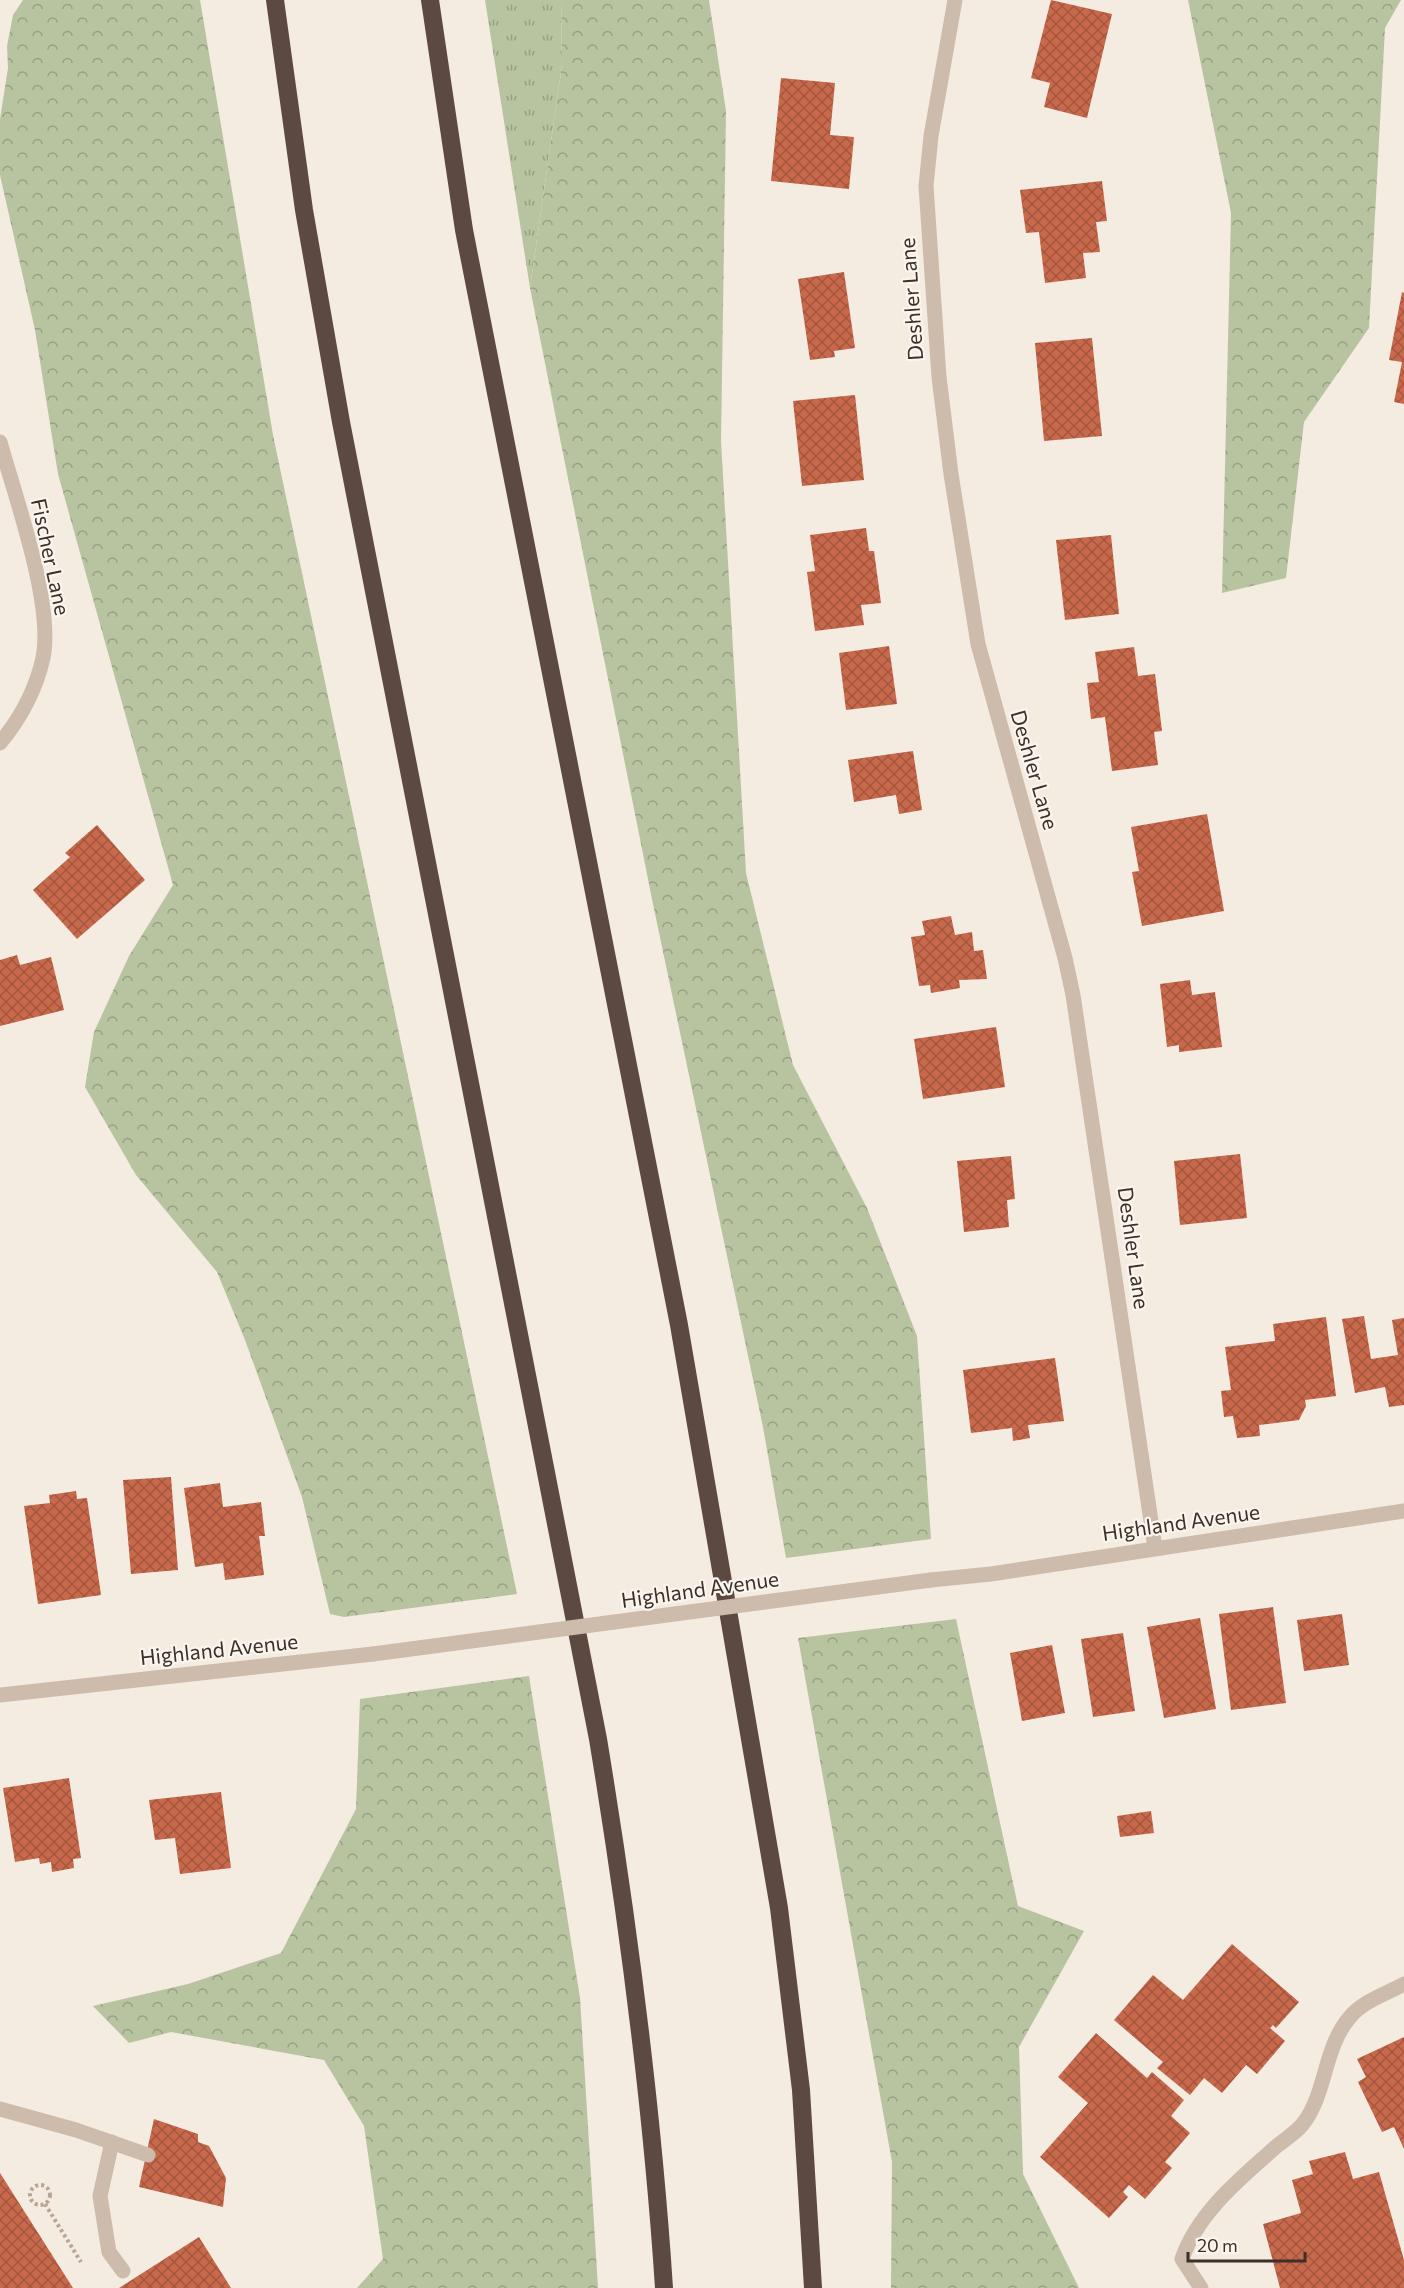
<svg xmlns="http://www.w3.org/2000/svg" width="1404" height="2288" font-family="Commissioner,sans-serif">
<style>
.grass{fill:url(#grass-tufts)}
.forest{fill:url(#forest-crowns)}
.building{fill:url(#building-cross-hatch)}
.lines{fill:none;stroke-linecap:round;stroke-linejoin:round}
.path{stroke:#b9a596;stroke-width:4;stroke-dasharray:3 3;stroke-linecap:butt}
.service{stroke:#cdbbac;stroke-width:15}
.minor{stroke:#cdbbac;stroke-width:15}
.tertiary{stroke:#cdbbac;stroke-width:15}
.motorway{stroke:#5c4a42;stroke-width:18}
.tertiary-bridge{stroke:#cdbbac;stroke-width:15}
.labels{text-anchor:middle;stroke-width:4.5;stroke-linejoin:round;paint-order:stroke}
.street-label{font-size:21px;fill:#3b302b;stroke:#fbf5ee}
</style>
<defs>
<pattern id="grass-tufts" width="24" height="20" patternUnits="userSpaceOnUse" patternTransform="scale(1.5)"><rect width="24" height="20" fill="#b8c4a0"/><path d="M3 7l-1-3M5 7V3M7 7l1-3M15 17l-1-3M17 17v-4M19 17l1-3" fill="none" stroke="#97a083"/></pattern>
<pattern id="forest-crowns" width="20" height="18" patternUnits="userSpaceOnUse" patternTransform="scale(1.5)"><rect width="20" height="18" fill="#b8c4a0"/><path d="M2 6a3 3 0 1 1 6 0M12 15a3 3 0 1 1 6 0" fill="none" stroke="#97a083"/></pattern>
<pattern id="building-cross-hatch" width="8" height="8" patternUnits="userSpaceOnUse" patternTransform="scale(1.5)"><rect width="8" height="8" fill="#c8694b"/><path d="M0 0l8 8M0 8l8-8" fill="none" stroke="#a4573f"/></pattern>
</defs>
<rect width="100%" height="100%" fill="#f4ebe1"/>
<polygon class="grass" points="485,0 561,0 562,65 530,288"/>
<g class="forest">
<polygon points="23,0 200,0 273,435 517,1594 344,1617 330,1614 302,1497 245,1340 217,1272 136,1175 85,1087 94,1032 129,956 173,885 58,474 35,330 0,175 0,119 8,68 7,46 13,15"/>
<polygon points="561,0 709,0 726,111 721,441 746,873 793,1065 867,1208 917,1336 931,1539 786,1558 763,1427 653,904 530,288 562,65"/>
<polygon points="1188,0 1401,0 1385,28 1369,328 1304,422 1286,578 1222,593 1231,213"/>
<polygon points="956,1619 1018,1906 1084,1931 1019,2047 1023,2174 1079,2288 891,2288 892,2162 798,1638"/>
<polygon points="529,1676 580,1998 598,2288 357,2288 383,2259 364,2126 324,2060 171,2032 129,2043 93,2006 188,1984 281,1953 356,1809 360,1699"/>
</g>
<g class="building">
<polygon points="1051,0 1112,14 1087,118 1044,107 1050,83 1031,78"/>
<polygon points="781,78 835,83 830,135 854,137 849,189 771,181"/>
<polygon points="1102,181 1107,221 1096,222 1100,252 1083,253 1086,278 1045,283 1039,232 1026,233 1020,190"/>
<polygon points="844,272 855,348 834,351 835,357 810,360 798,279"/>
<polygon points="1402,292 1404,293 1404,404 1394,402 1402,362 1389,360"/>
<polygon points="1092,338 1102,436 1044,441 1035,343"/>
<polygon points="855,395 864,480 802,486 793,401"/>
<polygon points="866,528 869,551 874,551 881,603 861,605 864,625 815,631 807,572 815,571 810,535"/>
<polygon points="1111,535 1119,614 1065,620 1056,540"/>
<polygon points="889,646 897,704 846,710 839,653"/>
<polygon points="1134,647 1138,676 1155,674 1162,731 1154,732 1158,765 1112,771 1105,717 1091,719 1087,683 1099,682 1095,652"/>
<polygon points="913,751 922,810 899,814 896,795 854,802 848,760"/>
<polygon points="1207,814 1224,911 1142,926 1132,872 1139,871 1131,827"/>
<polygon points="97,825 145,880 77,939 33,890 70,857 65,853"/>
<polygon points="951,916 955,935 972,932 974,951 983,950 987,979 959,980 960,988 931,993 930,985 919,986 911,937 925,935 922,921"/>
<polygon points="17,955 20,965 51,957 64,1010 0,1026 0,960"/>
<polygon points="1190,980 1192,995 1215,992 1222,1047 1179,1052 1179,1045 1167,1047 1160,984"/>
<polygon points="996,1027 1005,1087 923,1099 914,1039"/>
<polygon points="1240,1154 1247,1218 1180,1225 1174,1161"/>
<polygon points="1011,1156 1015,1199 1007,1200 1009,1227 964,1232 957,1161"/>
<polygon points="1364,1316 1371,1359 1398,1355 1392,1320 1404,1318 1404,1405 1389,1407 1385,1387 1355,1393 1342,1319"/>
<polygon points="1326,1317 1336,1396 1305,1400 1306,1406 1299,1420 1259,1425 1260,1436 1237,1438 1233,1416 1224,1417 1221,1391 1231,1390 1225,1347 1275,1341 1273,1324"/>
<polygon points="1055,1358 1064,1421 1028,1425 1030,1438 1013,1441 1012,1428 971,1433 963,1370"/>
<polygon points="171,1477 178,1570 131,1574 123,1480"/>
<polygon points="220,1483 223,1507 261,1502 265,1536 259,1536 264,1575 225,1580 223,1563 195,1567 184,1488"/>
<polygon points="76,1491 77,1499 87,1498 101,1595 38,1604 24,1506 50,1503 49,1495"/>
<polygon points="1273,1607 1286,1703 1231,1710 1219,1614"/>
<polygon points="1342,1614 1349,1665 1304,1671 1297,1620"/>
<polygon points="1200,1618 1216,1709 1164,1718 1147,1627"/>
<polygon points="1123,1633 1135,1711 1093,1717 1081,1639"/>
<polygon points="1052,1645 1065,1713 1022,1721 1010,1653"/>
<polygon points="69,1778 81,1858 73,1859 74,1868 52,1872 51,1862 40,1864 39,1858 15,1862 3,1788"/>
<polygon points="221,1792 231,1868 180,1874 175,1838 155,1840 149,1800"/>
<polygon points="1151,1811 1154,1833 1120,1837 1117,1816"/>
<polygon points="1232,1944 1299,2002 1276,2028 1273,2025 1270,2028 1285,2041 1257,2074 1246,2065 1222,2093 1204,2078 1190,2095 1157,2068 1163,2062 1114,2020 1153,1975 1183,2000"/>
<polygon points="1096,2033 1147,2078 1152,2072 1184,2100 1171,2116 1190,2133 1165,2162 1172,2168 1145,2199 1129,2185 1123,2192 1128,2197 1109,2218 1040,2157 1088,2103 1058,2077"/>
<polygon points="1404,2037 1404,2149 1394,2127 1382,2132 1358,2082 1366,2077 1357,2059"/>
<polygon points="154,2119 198,2134 198,2142 209,2146 226,2178 223,2207 139,2187"/>
<polygon points="1345,2152 1353,2179 1379,2172 1404,2260 1404,2288 1280,2288 1263,2224 1301,2213 1292,2180 1313,2174 1309,2161"/>
<polygon points="0,2173 73,2288 0,2288"/>
<polygon points="199,2237 231,2288 119,2288"/>
</g>
<g class="lines">
<g class="path">
<circle cx="40" cy="2195" r="10"/>
<polyline points="45,2204 81,2262"/>
</g>
<g class="service">
<polyline points="0,2109 76,2130 148,2155"/>
<polyline points="112,2142 100,2196 109,2252 123,2271"/>
</g>
<g class="minor">
<polyline points="955,0 931,136 926,186 939,377 951,474 978,644 1065,958 1073,995 1155,1548"/>
<path d="M 0,442 C 15,496 54,605 43,658 C 36,689 20,719 0,743"/>
<path d="M 1201,2288 L 1182,2259 C 1198,2212 1242,2177 1278,2145 C 1286,2139 1296,2132 1302,2125 C 1327,2094 1323,2048 1350,2017 C 1363,2001 1386,1994 1404,1984"/>
</g>
<g class="tertiary">
<polyline points="931,1580 991,1574 1404,1511"/>
<polyline points="0,1695 373,1654"/>
</g>
<g class="motorway">
<path d="M 275,0 L 304,210 L 341,422 L 598,1739 C 628,1921 652,2104 664,2288"/>
<polyline points="430,0 464,230 679,1325 779,1908 801,2090 813,2288"/>
</g>
<polyline class="tertiary-bridge" points="373,1654 931,1580"/>
</g>
<g class="labels">
<g class="street-label">
<text transform="translate(912 299) rotate(-94)" y="7">Deshler Lane</text>
<text transform="translate(50 557) rotate(78)" y="7">Fischer Lane</text>
<text transform="translate(1034 770) rotate(74)" y="7">Deshler Lane</text>
<text transform="translate(1133 1248) rotate(82)" y="7">Deshler Lane</text>
<text transform="translate(1181 1523) rotate(-8)" y="7">Highland Avenue</text>
<text transform="translate(700 1590) rotate(-8)" y="7">Highland Avenue</text>
<text transform="translate(219 1650) rotate(-6)" y="7">Highland Avenue</text>
</g>
</g>
<path d="M1188 2252v9h117v-9" fill="none" stroke="#3b302b" stroke-width="3"/>
<text x="1197" y="2252" font-size="18" fill="#3b302b" stroke="#fbf5ee" stroke-width="4.5" paint-order="stroke">20 m</text>
</svg>
